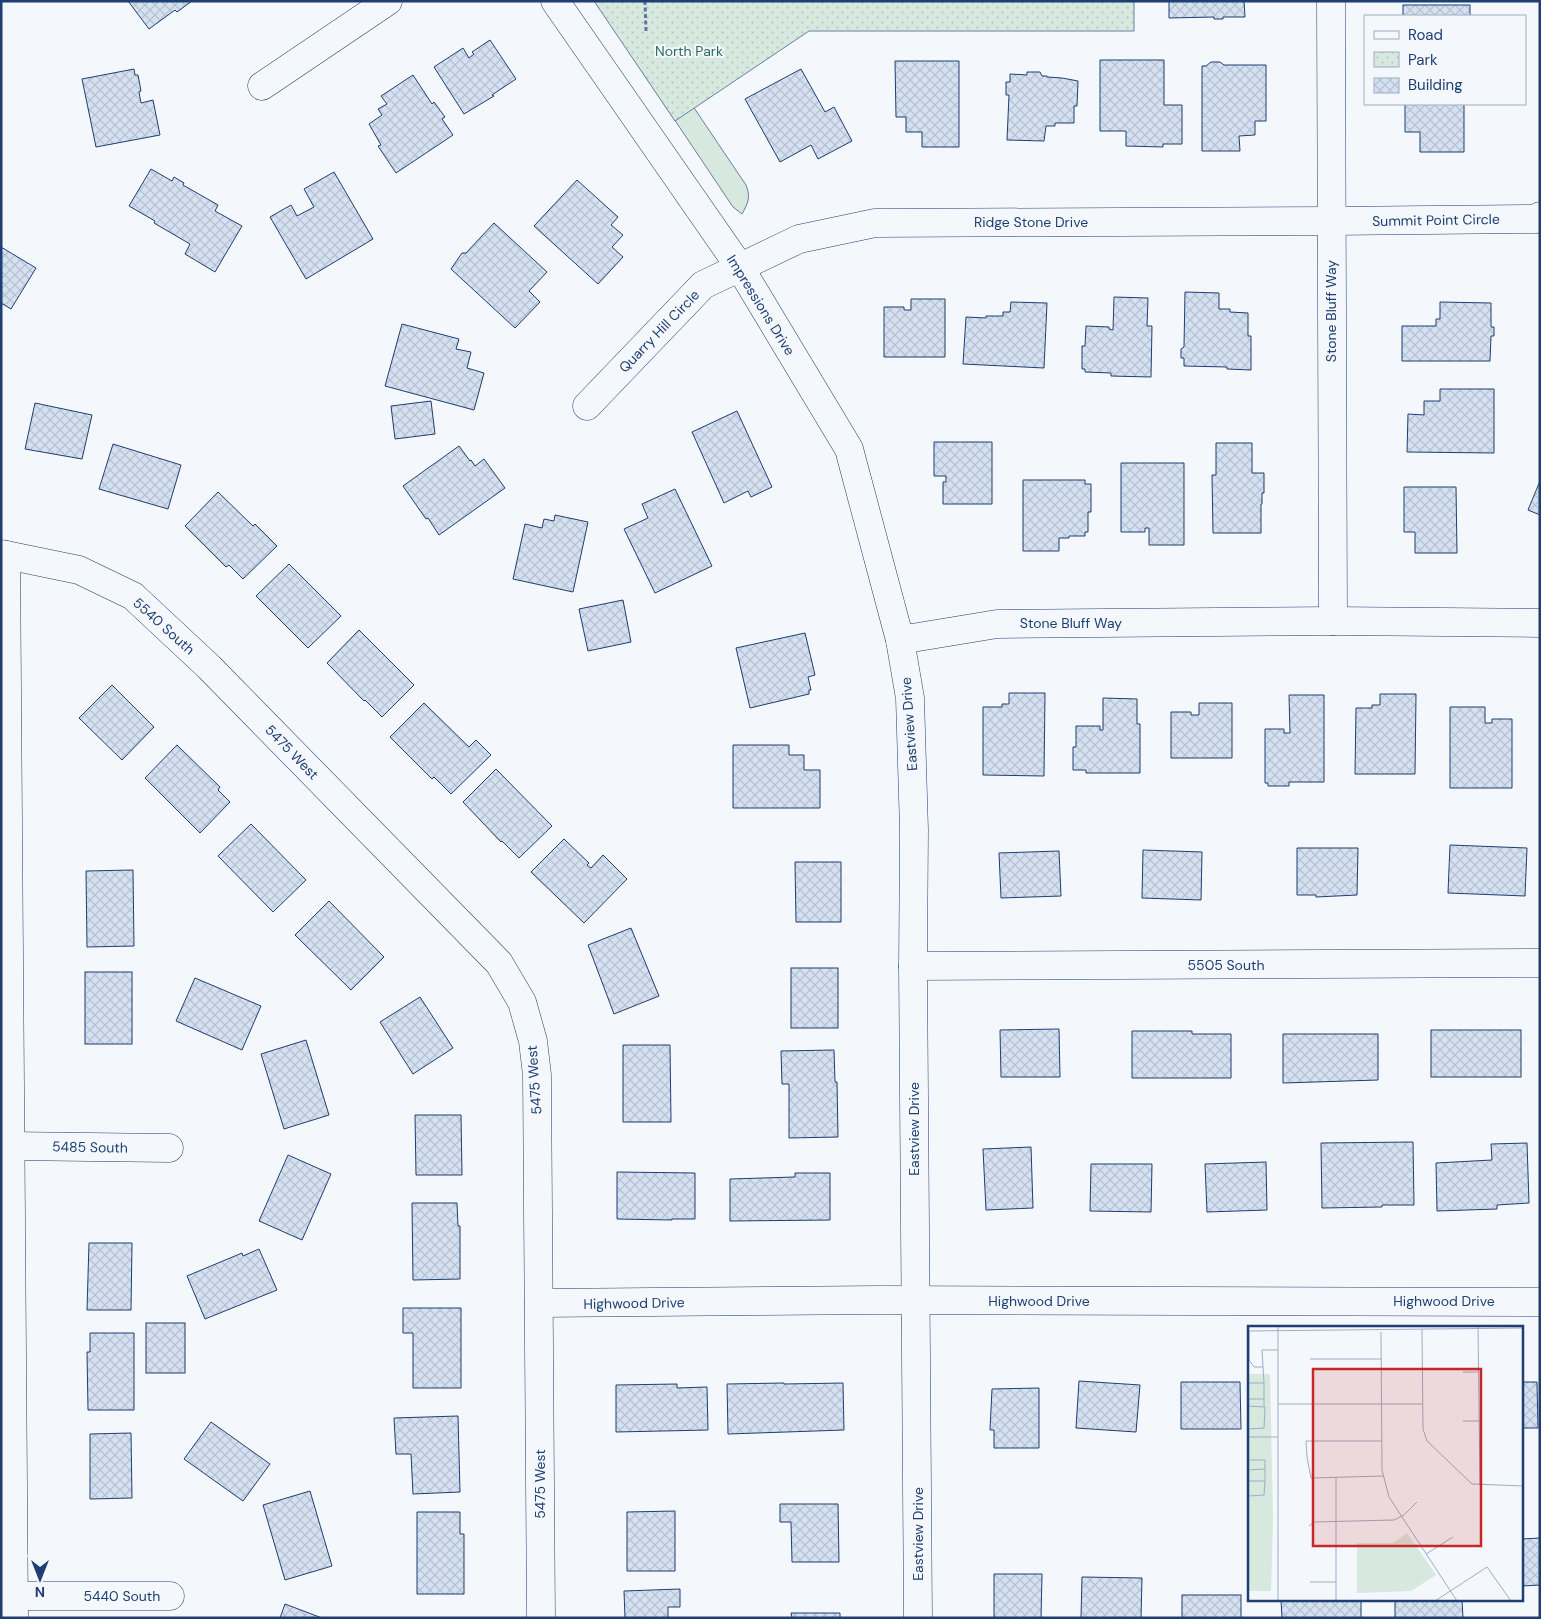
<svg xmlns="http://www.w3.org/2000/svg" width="1541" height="1619" font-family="'DM Sans',sans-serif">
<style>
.grass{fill:#d7e8df;stroke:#687fa3}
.park{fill:url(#park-dots);stroke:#687fa3}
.building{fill:url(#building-cross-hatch);stroke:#1d3f73}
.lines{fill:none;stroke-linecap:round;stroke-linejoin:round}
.minor-casing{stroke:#1d3f73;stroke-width:29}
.path{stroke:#5e769c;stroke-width:3;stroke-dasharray:4 2.5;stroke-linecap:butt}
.minor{stroke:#f4f7fb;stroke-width:28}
.labels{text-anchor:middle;stroke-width:4;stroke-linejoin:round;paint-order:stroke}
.park-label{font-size:14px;fill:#2c6c60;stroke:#f4f7fb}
.street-label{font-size:14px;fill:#1d3f73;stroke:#f4f7fb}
.inset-road{fill:none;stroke:#9eadc5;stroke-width:1}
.view{fill:#c62828;fill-opacity:0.15;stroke:#c62828;stroke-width:2.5}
.inset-edge{fill:none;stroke:#1d3f73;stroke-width:2.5}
</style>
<defs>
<pattern id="park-dots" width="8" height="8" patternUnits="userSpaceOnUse" patternTransform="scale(1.25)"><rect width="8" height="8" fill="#d7e8df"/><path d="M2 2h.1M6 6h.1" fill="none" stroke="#b8c8c3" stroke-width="1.8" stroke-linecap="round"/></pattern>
<pattern id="building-cross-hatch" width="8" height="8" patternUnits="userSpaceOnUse" patternTransform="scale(1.25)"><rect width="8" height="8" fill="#d5e0f0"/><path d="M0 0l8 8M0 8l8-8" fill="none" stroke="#b6c1d1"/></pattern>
</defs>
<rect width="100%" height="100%" fill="#f4f7fb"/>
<path class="grass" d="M 595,1 L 622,1 L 746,185 C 751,197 748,203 742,214 L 733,207 Z"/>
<polygon class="park" points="594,1 1134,1 1134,31 809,31 675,121"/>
<g class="building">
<polygon points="128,1 192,1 177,12 175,10 149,29"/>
<polygon points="1169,1 1244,1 1245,17 1223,17 1223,19 1214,19 1214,17 1169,18"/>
<rect x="1403" y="5" width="67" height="11"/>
<polygon points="490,40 516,79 492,95 494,96 464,114 434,67 463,48 469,58 474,54 472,52"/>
<polygon points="1100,60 1164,60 1164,105 1182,105 1182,144 1163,144 1163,147 1126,146 1126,131 1100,131"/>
<polygon points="895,61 959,61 959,147 922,147 922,132 906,132 906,117 896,117"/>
<polygon points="1211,62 1220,62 1224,65 1266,65 1266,121 1255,121 1255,135 1239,136 1240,151 1202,151 1202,66 1206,66"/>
<polygon points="134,69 135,75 138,75 141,91 139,92 141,103 153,100 160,135 96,147 82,79"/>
<polygon points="801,69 825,112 834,107 852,141 818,159 811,145 780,162 745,99"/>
<polygon points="1027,72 1040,72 1042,76 1047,76 1047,77 1062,78 1078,81 1077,106 1074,106 1074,123 1055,123 1055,126 1046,126 1044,141 1007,140 1009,95 1006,95 1006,82 1010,82 1010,74 1027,75"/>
<polygon points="413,75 432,104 434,102 445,117 442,119 453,135 396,173 378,146 381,145 369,124 382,115 378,109 387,104 381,96"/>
<polygon points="1405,104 1464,104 1464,152 1420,152 1420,132 1405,132"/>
<polygon points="151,169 172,181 174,177 184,183 183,185 218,205 215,211 242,226 215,272 185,254 190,244 154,223 155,221 129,206"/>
<polygon points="334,172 373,239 306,279 270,217 291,205 297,216 314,207 304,189"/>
<polygon points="577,180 618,217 611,225 623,235 612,247 623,257 598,284 534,226"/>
<polygon points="494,223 547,272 529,291 540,302 515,328 451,269 462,253 466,253"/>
<polygon points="1,247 36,268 11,309 1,303"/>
<polygon points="1185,292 1219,293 1219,309 1230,309 1230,312 1248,313 1248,336 1251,336 1251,370 1227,369 1227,367 1184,366 1184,358 1181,358 1181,349 1184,347"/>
<polygon points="1114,297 1148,298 1147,326 1152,326 1151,377 1111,376 1111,373 1085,372 1085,369 1082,369 1082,346 1085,346 1086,326 1109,327 1109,329 1113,330"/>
<polygon points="911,299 945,299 945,357 884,357 884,307 904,307 904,310 911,310"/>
<polygon points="1011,302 1047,303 1044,368 963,364 966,317 986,318 986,316 1003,316 1003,312 1010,312"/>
<polygon points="1440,302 1491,303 1491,327 1494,327 1494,336 1491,336 1490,361 1402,361 1402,326 1436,326 1436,319 1440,319"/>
<polygon points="402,324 459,339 456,349 471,352 467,368 484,373 474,410 385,386"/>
<polygon points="1440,389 1494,389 1494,453 1407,452 1408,414 1424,415 1424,401 1440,401"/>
<polygon points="431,401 435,434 395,439 391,406"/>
<polygon points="35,403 92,415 82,459 25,449"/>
<polygon points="737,411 772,487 751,497 748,491 724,503 692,432"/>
<polygon points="934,442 992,442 992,504 943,504 943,482 946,482 946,476 934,476"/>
<polygon points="1216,443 1252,443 1252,473 1264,473 1264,493 1262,493 1262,504 1261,504 1261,533 1213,533 1212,475 1216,475"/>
<polygon points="113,444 181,465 168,509 99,489"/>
<polygon points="459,446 470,461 471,460 475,466 484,459 505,488 439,535 428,518 426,519 403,486"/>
<polygon points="1121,463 1184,463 1184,545 1149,545 1149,528 1145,528 1145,532 1121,532"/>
<polygon points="1023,480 1085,480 1085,484 1091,484 1091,512 1088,512 1088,532 1085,532 1085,536 1069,536 1069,538 1059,538 1059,551 1023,551"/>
<polygon points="1540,481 1540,515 1528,510"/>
<polygon points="1404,487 1456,487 1457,553 1415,553 1415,532 1404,532"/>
<polygon points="675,489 712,566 655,593 624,529 648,518 642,504"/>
<polygon points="218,492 253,526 255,524 277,546 243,579 229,565 226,567 185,526"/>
<polygon points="555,515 588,522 573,592 513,579 525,524 542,528 544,519 554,521"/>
<polygon points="289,564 341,616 308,648 256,596"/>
<polygon points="623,600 631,642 588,651 579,609"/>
<polygon points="359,630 414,685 382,717 365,700 364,701 327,663"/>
<polygon points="805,633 815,675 808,677 811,690 809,690 809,694 750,708 736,648"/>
<polygon points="112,685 154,727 122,760 79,718"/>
<polygon points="1009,693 1045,693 1044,776 983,775 983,707 1002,707 1002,704 1009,704"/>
<polygon points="1380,694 1416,694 1415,774 1355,774 1356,708 1372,708 1372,705 1380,705"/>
<polygon points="1289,695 1324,695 1324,782 1289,782 1289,786 1268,786 1268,783 1265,783 1265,729 1284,729 1284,733 1290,733"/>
<polygon points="1103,698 1137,699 1137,724 1140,724 1140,773 1086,773 1086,770 1073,770 1073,747 1076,747 1076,726 1100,726 1100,730 1103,730"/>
<polygon points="424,703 469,747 476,740 491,755 451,794 434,777 432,779 390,737"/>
<polygon points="1199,703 1232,703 1232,758 1171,758 1171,712 1191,712 1191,715 1199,715"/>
<polygon points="1450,707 1485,707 1485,723 1492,723 1492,719 1512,719 1512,788 1450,788"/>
<polygon points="177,745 220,787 218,790 230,802 200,833 145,778"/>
<polygon points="733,745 789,745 789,755 804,755 804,770 820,770 820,808 733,808"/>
<polygon points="496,769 552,826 519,858 502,841 501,842 463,802"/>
<polygon points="251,824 306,880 273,912 218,856"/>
<polygon points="564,839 589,863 587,865 591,868 603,855 627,879 584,923 531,872"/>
<polygon points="1450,845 1527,848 1525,896 1448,893"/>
<polygon points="1297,848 1358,848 1357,895 1316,897 1316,895 1297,895"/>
<polygon points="1143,850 1202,852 1201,900 1142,898"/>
<polygon points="1059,851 1061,896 1001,898 999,853"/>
<polygon points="795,862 841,862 841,922 796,922"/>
<polygon points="133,870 134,946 87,947 86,871"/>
<polygon points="329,901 384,957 351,990 295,935"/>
<polygon points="631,928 659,996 614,1014 588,945"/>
<rect x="791" y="968" width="47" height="60"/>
<rect x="85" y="972" width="47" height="72"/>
<polygon points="195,978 261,1006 242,1050 176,1021"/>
<polygon points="420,997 453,1048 413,1074 380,1022"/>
<polygon points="1059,1029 1060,1077 1001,1077 1000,1030"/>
<rect x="1431" y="1030" width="90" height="47"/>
<polygon points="1132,1031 1192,1031 1192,1034 1231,1034 1231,1078 1132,1078"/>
<polygon points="1283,1034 1378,1034 1378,1080 1283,1083"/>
<polygon points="306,1040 329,1115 284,1129 261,1054"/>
<polygon points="623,1045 670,1045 671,1122 623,1122"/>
<polygon points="834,1050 835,1082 837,1082 838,1137 789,1138 789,1084 782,1084 781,1051"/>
<polygon points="415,1115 461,1115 462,1175 416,1175"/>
<polygon points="1413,1142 1414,1205 1382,1205 1382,1207 1322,1208 1321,1143"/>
<polygon points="1527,1143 1529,1203 1497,1205 1497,1209 1437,1211 1436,1163 1492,1160 1491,1144"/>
<polygon points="1031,1147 1033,1208 986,1210 983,1149"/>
<polygon points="288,1155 331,1174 302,1240 259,1221"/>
<polygon points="1266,1162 1267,1210 1207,1212 1205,1164"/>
<polygon points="1091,1164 1152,1164 1151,1212 1090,1211"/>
<polygon points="617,1172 695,1173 695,1219 672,1219 672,1220 617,1219"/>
<polygon points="795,1173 830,1173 830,1220 730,1221 730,1179 795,1177"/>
<polygon points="412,1203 457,1203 458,1226 460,1226 460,1279 413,1280"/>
<polygon points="89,1243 132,1243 131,1310 87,1310"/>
<polygon points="259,1249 277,1290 205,1319 187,1276 242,1253 243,1256"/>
<polygon points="403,1308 461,1308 461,1388 413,1388 413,1333 403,1333"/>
<rect x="146" y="1323" width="39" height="50"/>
<polygon points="90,1333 134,1333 134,1410 88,1410 87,1352 90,1352"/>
<polygon points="1079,1381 1140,1385 1136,1432 1076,1428"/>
<polygon points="1181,1382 1240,1382 1241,1429 1181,1429"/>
<polygon points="1522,1382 1537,1382 1538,1428 1522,1428"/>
<polygon points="784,1383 784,1384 843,1383 844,1430 728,1434 727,1384"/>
<polygon points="677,1384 677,1388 707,1387 708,1430 616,1432 616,1385"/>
<polygon points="1039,1388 1039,1448 994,1448 994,1430 990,1430 992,1389"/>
<polygon points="458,1416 460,1492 413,1494 411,1454 396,1454 394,1418"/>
<polygon points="211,1422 270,1464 243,1501 184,1459"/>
<polygon points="131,1433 132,1498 90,1499 90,1434"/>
<polygon points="310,1491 332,1566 285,1580 263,1505"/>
<polygon points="780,1504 838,1504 839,1562 792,1562 791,1522 780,1522"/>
<polygon points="675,1511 675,1571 627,1571 627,1512"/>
<polygon points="417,1512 460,1512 460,1534 464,1534 464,1594 417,1594"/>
<polygon points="1540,1538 1540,1585 1522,1586 1522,1539"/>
<polygon points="994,1574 1042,1574 1041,1618 994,1618"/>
<polygon points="1082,1577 1142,1578 1141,1618 1081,1618"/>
<polygon points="680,1589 680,1607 668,1607 668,1618 625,1618 624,1591"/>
<rect x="1182" y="1595" width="59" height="23"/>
<polygon points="1281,1600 1361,1600 1361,1618 1282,1618"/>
<polygon points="1395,1600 1462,1600 1463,1618 1395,1618"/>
<polygon points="285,1604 322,1618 280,1618"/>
<polygon points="791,1613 840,1613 840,1618 792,1618"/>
</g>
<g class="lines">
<defs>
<g id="minor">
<polyline points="555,1 739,266 849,449 900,640 910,698 914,830 913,966 918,1618"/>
<polyline points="1331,1 1333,621"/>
<polyline points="262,86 388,1"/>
<polyline points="587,406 703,285 799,239 875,223 1331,221 1536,219 1540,216"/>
<polyline points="1,554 79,570 133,596 209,667 499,963 522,1002 533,1041 537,1075 541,1618"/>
<polyline points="6,555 14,1618"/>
<polyline points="900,640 997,624 1333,621 1540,623"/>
<polyline points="913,966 1540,963"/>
<polyline points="10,1146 169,1148"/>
<polyline points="539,1303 879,1300 1540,1302"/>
<polyline points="14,1596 170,1596"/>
</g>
</defs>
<use href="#minor" class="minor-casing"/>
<polyline class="path" points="645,1 646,31"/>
<use href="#minor" class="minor"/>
</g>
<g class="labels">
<g class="park-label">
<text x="689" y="56">North Park</text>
</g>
<g class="street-label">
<text transform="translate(1436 220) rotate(-1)" y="5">Summit Point Circle</text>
<text x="1031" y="227">Ridge Stone Drive</text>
<text transform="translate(761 305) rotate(58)" y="5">Impressions Drive</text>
<text transform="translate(1331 311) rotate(-90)" y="5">Stone Bluff Way</text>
<text transform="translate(659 331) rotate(-46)" y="5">Quarry Hill Circle</text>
<text x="1071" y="628">Stone Bluff Way</text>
<text transform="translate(164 626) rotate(42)" y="5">5540 South</text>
<text transform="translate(909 724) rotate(-94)" y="5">Eastview Drive</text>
<text transform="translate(292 752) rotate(46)" y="5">5475 West</text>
<text x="1226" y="970">5505 South</text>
<text transform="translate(534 1080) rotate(-94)" y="5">5475 West</text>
<text transform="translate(914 1129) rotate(-90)" y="5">Eastview Drive</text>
<text transform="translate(90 1147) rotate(1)" y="5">5485 South</text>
<text x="1039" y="1306">Highwood Drive</text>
<text x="1444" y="1306">Highwood Drive</text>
<text transform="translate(634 1303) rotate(-1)" y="5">Highwood Drive</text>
<text transform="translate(540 1484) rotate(-90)" y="5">5475 West</text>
<text transform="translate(918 1534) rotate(-90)" y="5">Eastview Drive</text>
<text x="122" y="1601">5440 South</text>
</g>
</g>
<g transform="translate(1248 1326)">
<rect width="275" height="275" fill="#f4f7fb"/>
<path d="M 0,48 L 22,48 L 25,193 L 23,265 L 0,265 Z" fill="#d7e8df"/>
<path d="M 159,207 L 188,249 L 163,265 L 109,267 L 109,217 L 145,217 Z" fill="#d7e8df"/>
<path class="inset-road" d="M 30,0 L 30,275M 230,0 L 232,159M 174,3 L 175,103 L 179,115 L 224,158 L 275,160M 0,5 L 275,2M 1,5 L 1,34 L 6,41 L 15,41 L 14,24 L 30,24M 133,6 L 134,144 L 141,171 L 209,275M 62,33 L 133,33M 15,41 L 16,57M 215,46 L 231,46M 275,50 L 275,72M 0,57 L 16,57 L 16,80M 0,73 L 16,73M 30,78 L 174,78M 0,80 L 17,81 L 16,102 L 0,103M 215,95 L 232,95M 0,111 L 30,111M 133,115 L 58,115 L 59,131 L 63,152 L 135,150M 0,134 L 17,134 L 17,155 L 0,155M 0,144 L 17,143M 88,152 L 88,275M 0,170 L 16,169 L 17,155M 275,170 L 275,198M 61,200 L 66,196 L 146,194 L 156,189 L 169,176M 178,228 L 205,211M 62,256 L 88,256M 187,275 L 239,241 L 263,275"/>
<path class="view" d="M 65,43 L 233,43 L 233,220 L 65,220 Z"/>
<rect width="275" height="275" class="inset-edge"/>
</g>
<rect width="1541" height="1619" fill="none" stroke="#1d3f73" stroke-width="5"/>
<rect x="1364" y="15" width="162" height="90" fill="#f4f7fb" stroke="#9eadc5"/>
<rect x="1374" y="31" width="25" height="8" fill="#f4f7fb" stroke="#9eadc5"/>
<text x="1408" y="40" font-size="15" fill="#1d3f73">Road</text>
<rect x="1374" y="52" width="25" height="15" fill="url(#park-dots)" stroke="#9eadc5"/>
<text x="1408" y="65" font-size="15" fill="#1d3f73">Park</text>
<rect x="1374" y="78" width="25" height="15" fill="url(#building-cross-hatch)" stroke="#9eadc5"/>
<text x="1408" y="90" font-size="15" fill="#1d3f73">Building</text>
<g transform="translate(40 1579) rotate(180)" stroke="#f4f7fb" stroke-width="4" paint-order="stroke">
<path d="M0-4L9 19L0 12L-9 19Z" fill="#1d3f73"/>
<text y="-8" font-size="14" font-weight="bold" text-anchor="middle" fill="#1d3f73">N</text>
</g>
</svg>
